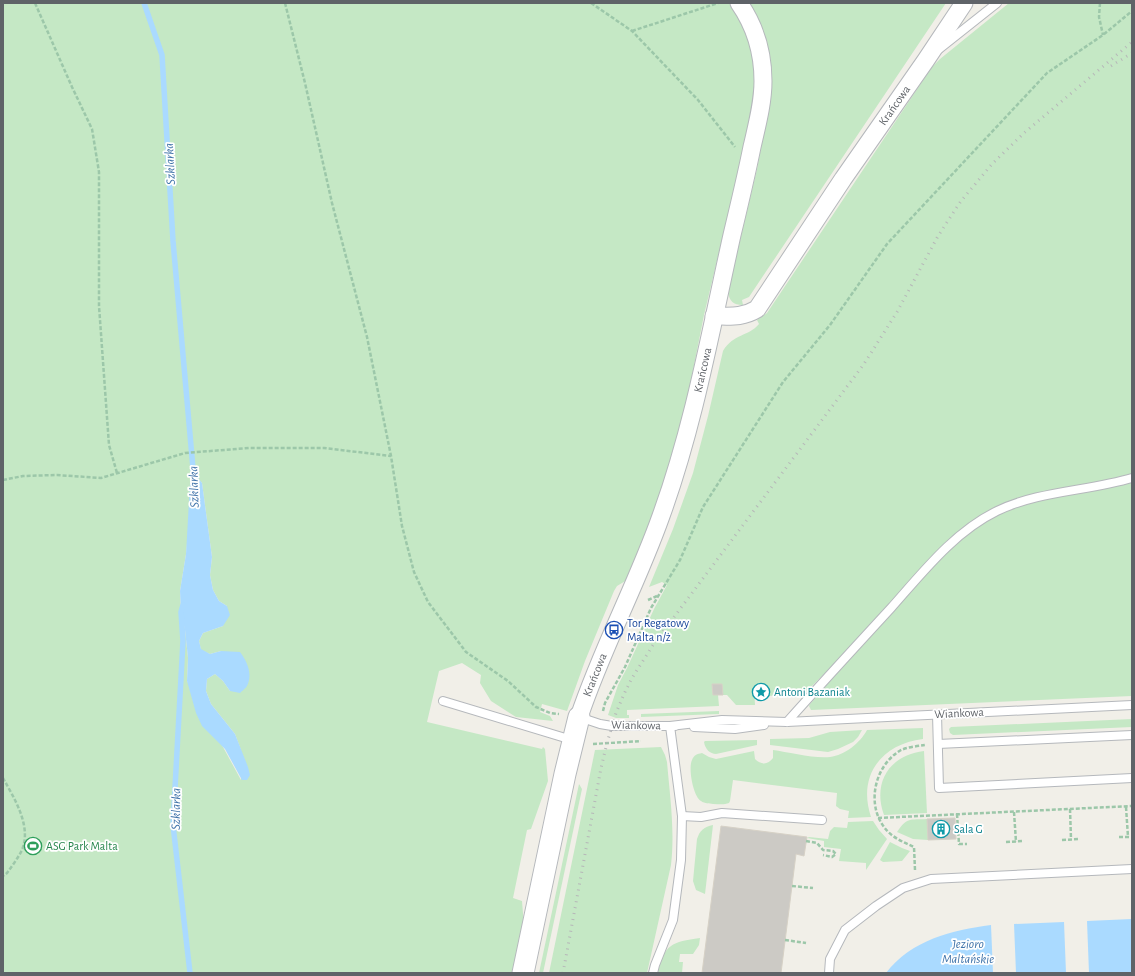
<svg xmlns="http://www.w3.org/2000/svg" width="1135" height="976" font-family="'Alegreya Sans',sans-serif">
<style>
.green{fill:#c5e8c5;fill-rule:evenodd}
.water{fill:#aadaff}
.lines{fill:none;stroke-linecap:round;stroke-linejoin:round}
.stream{stroke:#aadaff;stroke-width:5.5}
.building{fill:#cccac5;stroke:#d6d1c6}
.service-casing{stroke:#b5b8bc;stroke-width:10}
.minor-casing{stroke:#b5b8bc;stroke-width:19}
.tertiary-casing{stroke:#b5b8bc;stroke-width:23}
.path{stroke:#9cc7a9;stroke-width:2.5;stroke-dasharray:4 2;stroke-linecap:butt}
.service{stroke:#fff;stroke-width:8}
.minor{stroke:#fff;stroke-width:17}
.tertiary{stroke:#fff;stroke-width:21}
.rail{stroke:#b6b7b8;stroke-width:3;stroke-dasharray:1 5;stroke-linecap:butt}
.labels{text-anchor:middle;stroke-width:3.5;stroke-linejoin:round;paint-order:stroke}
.street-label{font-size:12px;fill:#5f6368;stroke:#fff}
.transit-label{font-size:12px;fill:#164399;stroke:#fff;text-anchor:start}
.culture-label{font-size:12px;fill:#0d838f;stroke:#fff;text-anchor:start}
.leisure-label{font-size:12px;fill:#27864d;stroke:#fff;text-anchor:start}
.water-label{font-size:13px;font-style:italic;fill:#4174aa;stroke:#fff}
</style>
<rect width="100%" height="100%" fill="#f1efe8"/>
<g class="green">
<path d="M 3,3 L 732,3 L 742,21 L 755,60 L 755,102 L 704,315 L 685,411 L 670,467 L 650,522 L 627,580 L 617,586 L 614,591 L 585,661 L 567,711 L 542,704 L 540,712 L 550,716 L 553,721 L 516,717 L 491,701 L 480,683 L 481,675 L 462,663 L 439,671 L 427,722 L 542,749 L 543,747 L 545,749 L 548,781 L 531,829 L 527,830 L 513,898 L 522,901 L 524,926 L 514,973 L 3,973 ZM 194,474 L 202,483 L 212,557 L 210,575 L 213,590 L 219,601 L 227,606 L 223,626 L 203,633 L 199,641 L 201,650 L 210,654 L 221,651 L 230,691 L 223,681 L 215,674 L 207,679 L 206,691 L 211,704 L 235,734 L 241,750 L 241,780 L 187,681 L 188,658 L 185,630 L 181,612 L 180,591 L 186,554 Z"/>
<path d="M 749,3 L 946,3 L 749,297 L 742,300 L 743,305 C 733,305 729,301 728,291 L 757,169 L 769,104 L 764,37 L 756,14 Z"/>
<path d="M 1009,3 L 1132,3 L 1132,696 L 811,710 L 809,706 L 810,704 L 841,669 L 831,667 L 804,694 L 767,696 L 766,687 L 754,687 L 755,705 L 736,705 L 727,695 L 723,695 L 722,684 L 712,684 L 713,695 L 718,695 L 719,706 L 627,710 L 627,715 L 629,715 L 629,718 L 616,718 L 608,715 L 618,685 L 627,668 L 654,609 L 667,585 L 662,582 L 649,587 L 673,529 L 693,473 L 708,416 L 723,351 C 734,333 748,337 759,324 L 757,320 L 767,313 L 932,67 L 940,59 Z"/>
<polygon points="719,711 719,714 641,717 641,714"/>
<polygon points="1132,719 1132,727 953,735 950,733 949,729 951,727"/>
<path d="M 923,728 L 923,739 C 882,744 857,775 871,817 L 848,818 L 849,811 L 840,809 L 836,806 L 837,793 L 733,780 L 730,801 L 729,803 C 724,805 719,804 713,804 C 709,803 705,804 701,801 C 693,796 688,768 692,760 C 694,755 697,754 702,753 L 709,757 L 716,759 L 754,751 L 755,759 C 761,765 768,765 773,758 L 773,750 C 788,752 815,759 830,757 C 845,755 860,743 867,730 Z"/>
<polygon points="862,730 858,737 853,742 838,749 828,752 770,745 770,739 809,738 830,732"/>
<path d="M 757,740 L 757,745 L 716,754 C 710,754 705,749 704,742 L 705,741 Z"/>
<path d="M 661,747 L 665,755 L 667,762 C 670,797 675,830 671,865 L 647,973 L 549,973 L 595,750 Z"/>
<path d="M 924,751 L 927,813 L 884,815 C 872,782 890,755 924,751 Z"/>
<polygon points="579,784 582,789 543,973 539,973"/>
<path d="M 927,819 L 928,840 L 913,839 L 897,832 C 907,817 910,820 927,819 Z"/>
<polygon points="873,821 879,830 887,839 866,870 866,863 839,861 841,849 824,847 824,841 807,838 809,837 828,839 830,831 834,827 847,828 848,822"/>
<path d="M 713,825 L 705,894 L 696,890 L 693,881 L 697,839 C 700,830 704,827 713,825 Z"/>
<polygon points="890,842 902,848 910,851 902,861 883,862 880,860"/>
<path d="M 700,938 L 699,945 L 693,954 L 680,954 L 679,962 L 683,962 L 682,973 L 658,973 C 664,944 672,942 700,938 Z"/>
</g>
<g class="water">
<path d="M 194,473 L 202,483 L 212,557 L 210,575 L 213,590 L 219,601 L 227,606 L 230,615 L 223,626 L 203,633 L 199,641 L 201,649 L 210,654 L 221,651 L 240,652 C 247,661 253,674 247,686 C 246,688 242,691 240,693 L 230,691 L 223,681 L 215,674 L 207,679 L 206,691 L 211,704 L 235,734 L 248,767 L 250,775 L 247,780 L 242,780 L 225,749 L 202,726 L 196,713 L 187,681 L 188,658 L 185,630 L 181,612 L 180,591 L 186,554 L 190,483 Z"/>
<polygon points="1132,919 1132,973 1089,973 1087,921"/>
<polygon points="1064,922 1066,973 1016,973 1014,924"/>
<path d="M 991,925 L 993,973 L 886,973 C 911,940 952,930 991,925 Z"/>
</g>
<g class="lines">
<g class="stream">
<polyline points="144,3 162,55 173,241 194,480"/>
<polyline points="183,605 181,612 183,641 173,825 190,973"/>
</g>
</g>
<g class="building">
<polygon points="712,684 722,684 723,695 713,695"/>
<polygon points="955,818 956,839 928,840 927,819"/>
<polygon points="721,826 807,837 804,856 796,854 781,973 702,973"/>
</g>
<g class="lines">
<defs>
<g id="service">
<polyline points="939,49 997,3"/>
<polyline points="443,701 572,740"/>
<polyline points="937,714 939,788 1132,778"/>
<polyline points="579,717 600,724 612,726 675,726"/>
<path d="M 787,722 C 821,684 856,646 891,608 C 923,572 954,532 997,511 C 1038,491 1088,491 1132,478"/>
<polyline points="670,726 722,720 787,722 1132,705"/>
<polyline points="694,727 735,729 764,725"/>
<polyline points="938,744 1132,735"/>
<polyline points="682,816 701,817 722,813 822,820"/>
<polyline points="653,973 655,965 673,920 681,860 682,816 670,726"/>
<polyline points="829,973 830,959 845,930 876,906 903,888 931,879 1132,869"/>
</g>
<g id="minor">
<path id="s1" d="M 714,316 C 730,316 742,318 757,309 L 843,179 L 926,60 L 964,3"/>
<path id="s2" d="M 579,717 C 602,648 637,584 661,516 C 694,425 711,329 732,235 C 739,206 746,177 752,147 C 757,125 763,103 763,81 C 763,53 755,26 739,3"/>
</g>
<polyline id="tertiary" points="523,973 565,774 579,717"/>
</defs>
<use href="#service" class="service-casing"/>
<use href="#minor" class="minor-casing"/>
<use href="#tertiary" class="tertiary-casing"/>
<g class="path">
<polyline points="35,3 72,87 92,129 99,172 99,306 109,445 117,473"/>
<polyline points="285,3 305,83 332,203 367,337 391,456 402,526 414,572 428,602 466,652 508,681 536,707 550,713 559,714"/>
<polyline points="591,3 632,31 698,100 735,147"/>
<polyline points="1100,3 1099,17 1103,35"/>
<polyline points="632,31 718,3"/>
<polyline points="3,480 23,476 57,475 101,478 185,453 249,448 324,448 391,456"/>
<polyline points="648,600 657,596"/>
<polyline points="603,711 605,703 625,667 651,608 680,560 703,507 783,382 830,325 887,244 1047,73 1103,35 1132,11"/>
<polyline points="593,744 641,741"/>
<path d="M 3,778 C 14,798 32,826 22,850 C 18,858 12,866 7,873 L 3,876"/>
<polyline points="1126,807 1128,837"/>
<polyline points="1070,809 1071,839"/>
<polyline points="1014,812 1016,842"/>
<polyline points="957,814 959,844 967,844"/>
<polyline points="878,818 1132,806"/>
<polyline points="1119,837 1132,837"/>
<polyline points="1062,840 1080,839"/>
<polyline points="806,841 817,843 823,850 833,851 836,854 832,857 823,855"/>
<polyline points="1006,842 1024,841"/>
<path d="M 915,870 L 914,847 C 903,842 891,837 884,827 C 866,803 875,765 901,750 C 908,747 918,746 925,745"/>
<polyline points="792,886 813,888"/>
<polyline points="785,940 806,943"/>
</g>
<use href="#service" class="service"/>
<use href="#minor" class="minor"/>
<use href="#tertiary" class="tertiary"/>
<g class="rail">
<polyline points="1111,66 1132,53"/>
<polyline points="563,973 601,768 607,743 616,713 624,694 632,678 653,645 864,364 897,312 938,236 961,201 992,164 1024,133 1132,42"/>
</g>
</g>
<defs>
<symbol id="bus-ring" viewBox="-11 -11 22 22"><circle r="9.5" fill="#fff" stroke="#1a4fb4" stroke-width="1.5"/><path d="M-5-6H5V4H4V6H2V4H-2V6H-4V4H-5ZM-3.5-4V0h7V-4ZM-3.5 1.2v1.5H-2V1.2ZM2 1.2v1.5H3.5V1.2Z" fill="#1a4fb4"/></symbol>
<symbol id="sight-ring" viewBox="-11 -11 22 22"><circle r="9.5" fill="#fff" stroke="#0f9aa8" stroke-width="1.5"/><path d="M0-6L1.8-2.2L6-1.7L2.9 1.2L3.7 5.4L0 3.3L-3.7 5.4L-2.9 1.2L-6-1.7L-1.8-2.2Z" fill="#0f9aa8"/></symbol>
<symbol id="building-ring" viewBox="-11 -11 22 22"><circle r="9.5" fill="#fff" stroke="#0f9aa8" stroke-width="1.5"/><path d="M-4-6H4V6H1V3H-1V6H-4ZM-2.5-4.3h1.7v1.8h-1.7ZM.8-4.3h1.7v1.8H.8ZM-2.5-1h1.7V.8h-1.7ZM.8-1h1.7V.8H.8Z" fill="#0f9aa8"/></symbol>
<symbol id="stadium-ring" viewBox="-11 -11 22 22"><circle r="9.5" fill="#fff" stroke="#2e9e5b" stroke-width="1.5"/><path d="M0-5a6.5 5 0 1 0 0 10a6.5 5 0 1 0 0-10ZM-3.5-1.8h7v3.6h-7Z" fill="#2e9e5b"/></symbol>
</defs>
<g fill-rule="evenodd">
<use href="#bus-ring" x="604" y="620" width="20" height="20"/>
<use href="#sight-ring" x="751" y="682" width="20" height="20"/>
<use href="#building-ring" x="931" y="819" width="20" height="20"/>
<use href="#stadium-ring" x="23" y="836" width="20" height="20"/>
</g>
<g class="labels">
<g class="street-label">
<text dy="4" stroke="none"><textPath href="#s1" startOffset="290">Krańcowa</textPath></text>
<text dy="4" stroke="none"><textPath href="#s2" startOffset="369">Krańcowa</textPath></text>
<text dy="4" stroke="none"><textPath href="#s2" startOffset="45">Krańcowa</textPath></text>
<text transform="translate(959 713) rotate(-3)" y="4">Wiankowa</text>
<text transform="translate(636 725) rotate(1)" y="4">Wiankowa</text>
</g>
<g class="transit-label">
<text x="627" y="627">Tor Regatowy<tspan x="627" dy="14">Malta n/ż</tspan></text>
</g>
<g class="culture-label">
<text x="774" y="696">Antoni Bazaniak</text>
<text x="954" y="833">Sala G</text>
</g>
<g class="leisure-label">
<text x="46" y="850">ASG Park Malta</text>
</g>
<g class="water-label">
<text transform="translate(169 164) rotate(-93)" y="5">Szklarka</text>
<text transform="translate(193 487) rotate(-92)" y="5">Szklarka</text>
<text transform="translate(175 809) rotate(-89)" y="5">Szklarka</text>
<text x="968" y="948">Jezioro<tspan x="968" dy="15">Maltańskie</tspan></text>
</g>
</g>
<rect width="1135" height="976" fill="none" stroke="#5f6368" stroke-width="8"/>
</svg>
